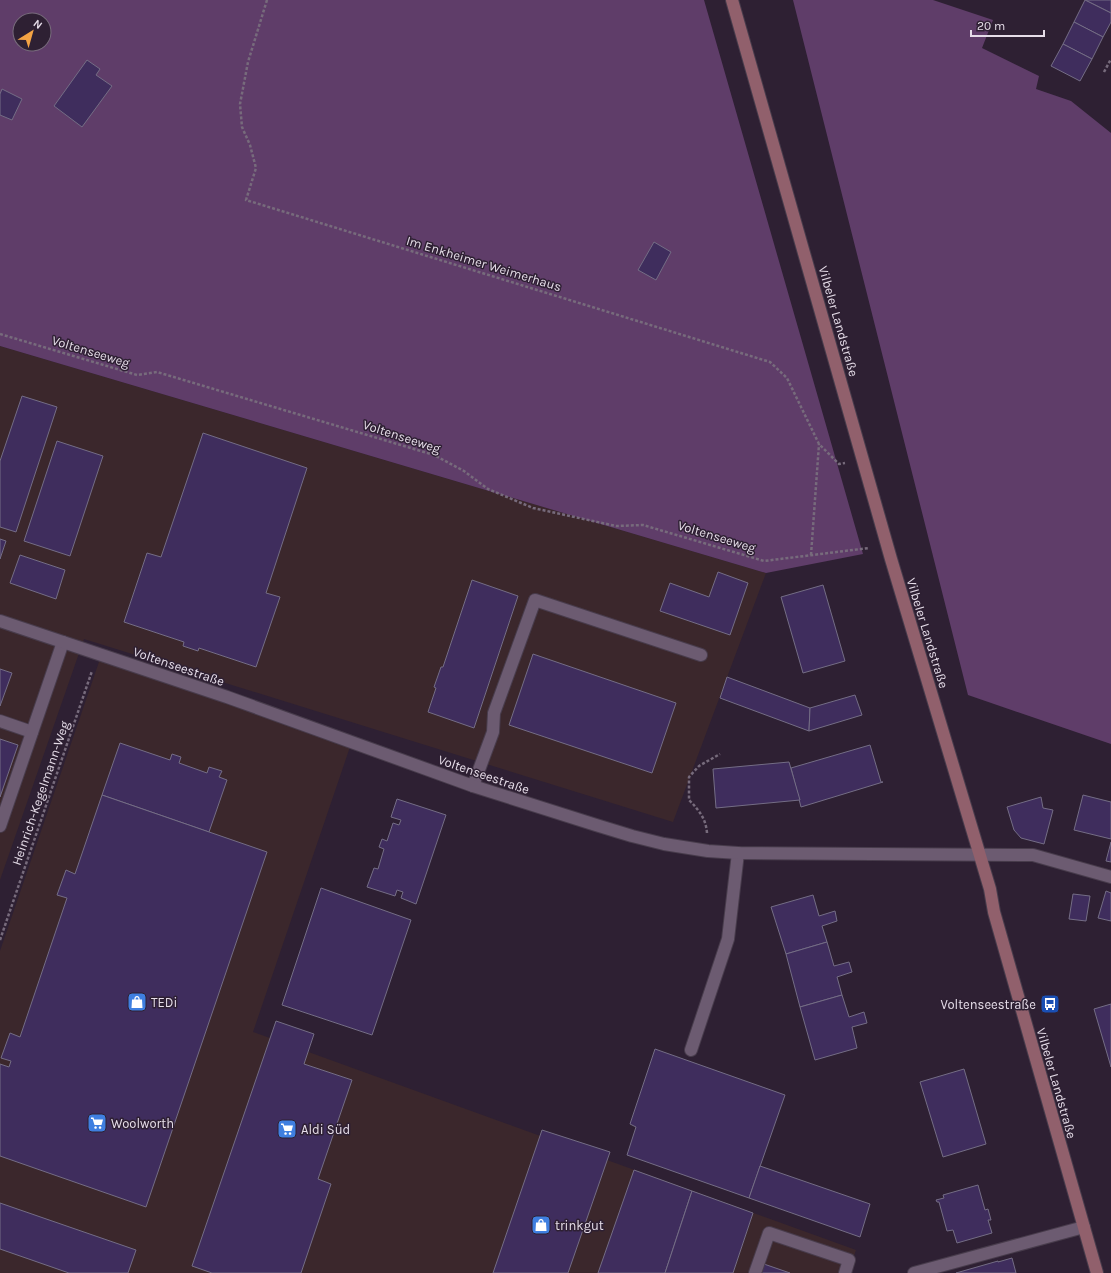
<svg xmlns="http://www.w3.org/2000/svg" width="1111" height="1273" font-family="Karla,sans-serif">
<style>
.commercial{fill:#3b272c}
.green{fill:#5f3d69;fill-rule:evenodd}
.building{fill:#3f2d5d;stroke:#746d85}
.lines{fill:none;stroke-linecap:round;stroke-linejoin:round}
.lane-casing{stroke:#483c4c;stroke-width:14}
.street-casing{stroke:#483c4c;stroke-width:14}
.secondary-casing{stroke:#483c4c;stroke-width:14}
.path{stroke:#776b7c;stroke-width:2.5;stroke-dasharray:3 2;stroke-linecap:butt}
.lane{stroke:#6c5b71;stroke-width:12}
.street{stroke:#6c5b71;stroke-width:12}
.secondary{stroke:#91606c;stroke-width:12}
.labels{text-anchor:middle;stroke-width:3;stroke-linejoin:round;paint-order:stroke}
.street-label{font-size:13px;fill:#e6dde9;stroke:#2e2033}
.poi-label{font-size:13px;fill:#e6dde9;stroke:#2e2033;text-anchor:start}
</style>
<rect width="100%" height="100%" fill="#2e2033"/>
<g class="commercial">
<polygon points="0,346 766,573 673,822 84,639 0,880"/>
<polygon points="100,659 351,744 253,1032 856,1250 848,1273 0,1273 0,951"/>
</g>
<g class="green">
<path d="M 0,0 L 704,0 L 863,554 L 766,573 L 0,346 ZM 20,20 L 44,20 L 44,44 L 20,44 Z"/>
<polygon points="793,0 933,0 993,20 982,48 1039,76 1036,89 1071,101 1111,133 1111,744 968,695"/>
</g>
<g class="building">
<polygon points="1085,0 1111,0 1111,13"/>
<polygon points="1085,0 1111,13 1111,22 1103,37 1074,22"/>
<polygon points="1074,22 1103,37 1092,59 1063,44"/>
<polygon points="1063,44 1092,59 1080,81 1051,66"/>
<polygon points="87,60 100,69 96,75 112,86 82,127 54,106"/>
<polygon points="2,89 22,99 12,120 0,115 0,94"/>
<polygon points="654,242 671,252 656,280 638,270"/>
<polygon points="22,396 57,407 16,532 0,527 0,461"/>
<polygon points="203,433 307,468 266,593 280,597 256,667 199,648 198,651 183,646 184,642 124,622 147,553 161,557"/>
<polygon points="57,441 103,456 70,556 24,541"/>
<polygon points="0,539 6,541 0,559"/>
<polygon points="20,555 65,570 56,599 10,583"/>
<polygon points="718,572 748,583 730,635 660,611 670,583 709,597"/>
<polygon points="472,580 518,596 474,728 428,712 436,688 434,687 441,667 443,667"/>
<polygon points="823,585 845,661 803,673 781,597"/>
<polygon points="533,654 676,703 652,773 509,725"/>
<polygon points="0,669 12,673 0,706"/>
<polygon points="727,677 810,708 809,731 720,698"/>
<polygon points="855,695 862,715 809,731 810,708"/>
<polygon points="0,739 18,745 0,797"/>
<polygon points="120,743 170,760 172,754 181,757 179,763 207,773 209,767 222,771 219,777 227,780 209,832 102,795"/>
<polygon points="870,745 881,782 883,782 801,807 791,768"/>
<polygon points="789,762 800,800 716,808 713,769"/>
<polygon points="102,795 267,852 146,1207 0,1156 0,1064 9,1067 11,1061 1,1058 10,1033 20,1037 67,898 57,895 66,870 75,874"/>
<polygon points="1083,795 1111,802 1111,839 1074,830"/>
<polygon points="1041,797 1043,808 1053,810 1044,844 1021,838 1014,830 1007,807"/>
<polygon points="397,799 446,815 416,904 401,898 403,892 397,890 395,896 367,887 374,868 378,869 384,849 379,847 382,839 387,841 393,823 399,825 401,820 391,817"/>
<polygon points="1111,842 1111,862 1106,861"/>
<polygon points="321,888 411,920 372,1035 282,1005"/>
<polygon points="1106,891 1111,893 1111,921 1098,918"/>
<polygon points="1073,894 1090,896 1086,921 1069,919"/>
<polygon points="813,895 819,916 835,911 837,921 822,926 827,942 786,954 771,907"/>
<polygon points="827,942 834,966 849,962 852,972 837,977 842,995 800,1007 786,954"/>
<polygon points="842,995 849,1017 864,1012 867,1023 852,1027 857,1048 815,1060 800,1007"/>
<polygon points="1111,1004 1111,1067 1094,1009"/>
<polygon points="276,1021 314,1034 304,1064 352,1080 318,1179 331,1184 301,1273 212,1273 192,1266"/>
<polygon points="655,1049 785,1095 749,1198 627,1155 636,1127 630,1124"/>
<polygon points="964,1069 986,1144 943,1157 920,1082"/>
<polygon points="542,1130 610,1152 568,1273 493,1273"/>
<polygon points="760,1166 870,1204 860,1237 749,1198"/>
<polygon points="634,1170 692,1191 665,1273 598,1273"/>
<polygon points="978,1185 985,1210 988,1209 991,1220 988,1220 992,1233 957,1243 953,1230 947,1231 939,1202 937,1202 936,1200 944,1198 943,1195"/>
<polygon points="692,1191 753,1213 733,1273 665,1273"/>
<polygon points="0,1203 136,1250 128,1273 69,1273 0,1249"/>
<polygon points="1012,1258 1016,1273 956,1273 998,1261 998,1262"/>
<polygon points="761,1263 790,1273 758,1273"/>
</g>
<g class="lines">
<defs>
<g id="lane">
<polyline points="0,721 32,732"/>
<polyline points="473,786 493,732 494,713 535,600 701,655"/>
<polyline points="0,826 63,642"/>
<polyline points="691,1050 728,939 738,853"/>
<polyline points="755,1273 769,1233 849,1260 845,1273"/>
<polyline points="914,1273 1084,1227"/>
</g>
<polyline id="street" points="0,621 227,697 473,786 596,825 632,836 664,844 708,851 738,853 1033,855 1111,877"/>
<polyline id="secondary" points="732,0 891,559 990,889 994,912 1097,1273"/>
</defs>
<use href="#lane" class="lane-casing"/>
<use href="#street" class="street-casing"/>
<use href="#secondary" class="secondary-casing"/>
<g class="path">
<polyline points="267,0 248,62 240,104 242,127 250,145 256,168 246,200 770,362 787,378 819,444 839,464 845,463"/>
<polyline points="1104,72 1111,59"/>
<polyline points="0,334 137,375 157,372 434,455 464,471 488,489 533,508 616,526 643,525 764,561 869,548"/>
<polyline points="811,555 819,444"/>
<path d="M 707,833 C 706,819 699,810 689,800 L 689,777 L 699,766 L 720,754"/>
<polyline points="0,940 92,671"/>
</g>
<use href="#lane" class="lane"/>
<use href="#street" class="street"/>
<use href="#secondary" class="secondary"/>
</g>
<defs>
<symbol id="shop-square" viewBox="-11 -11 22 22"><rect x="-9" y="-9" width="18" height="18" rx="4" fill="#3f7fe0" stroke="#2e2033"/><path d="M-5-2.5h2.3a2.7 3.5 0 0 1 5.4 0H5L5.5 6h-11ZM-1.5-2.5h3a1.5 2.3 0 0 0-3 0Z" fill="#fff"/></symbol>
<symbol id="bus-square" viewBox="-11 -11 22 22"><rect x="-9" y="-9" width="18" height="18" rx="4" fill="#1a4fb4" stroke="#2e2033"/><path d="M-5-6H5V4H4V6H2V4H-2V6H-4V4H-5ZM-3.5-4V0h7V-4ZM-3.5 1.2v1.5H-2V1.2ZM2 1.2v1.5H3.5V1.2Z" fill="#fff"/></symbol>
<symbol id="supermarket-square" viewBox="-11 -11 22 22"><rect x="-9" y="-9" width="18" height="18" rx="4" fill="#3f7fe0" stroke="#2e2033"/><path d="M-6-5.5h2.5l.6 2H6L4.5 2H-2.5L-4.4-4H-6ZM-1.5 3.2a1.3 1.3 0 1 0 .1 0ZM3 3.2a1.3 1.3 0 1 0 .1 0Z" fill="#fff"/></symbol>
</defs>
<g fill-rule="evenodd">
<use href="#shop-square" x="126" y="991" width="22" height="22"/>
<use href="#bus-square" x="1039" y="993" width="22" height="22"/>
<use href="#supermarket-square" x="86" y="1112" width="22" height="22"/>
<use href="#supermarket-square" x="276" y="1118" width="22" height="22"/>
<use href="#shop-square" x="530" y="1214" width="22" height="22"/>
</g>
<g class="labels">
<g class="street-label">
<text transform="translate(484 263) rotate(17)" y="5">Im Enkheimer Weimerhaus</text>
<text transform="translate(839 321) rotate(74)" y="5">Vilbeler Landstraße</text>
<text transform="translate(91 351) rotate(17)" y="5">Voltenseeweg</text>
<text transform="translate(402 436) rotate(18)" y="5">Voltenseeweg</text>
<text transform="translate(717 536) rotate(17)" y="5">Voltenseeweg</text>
<text transform="translate(928 633) rotate(73)" y="5">Vilbeler Landstraße</text>
<text transform="translate(179 666) rotate(19)" y="5">Voltenseestraße</text>
<text transform="translate(484 774) rotate(19)" y="5">Voltenseestraße</text>
<text transform="translate(40 793) rotate(-71)" y="5">Heinrich-Kegelmann-Weg</text>
<text transform="translate(1057 1083) rotate(74)" y="5">Vilbeler Landstraße</text>
</g>
<g class="poi-label">
<text x="151" y="1007">TEDi</text>
<text x="1036" y="1009" text-anchor="end">Voltenseestraße</text>
<text x="111" y="1128">Woolworth</text>
<text x="301" y="1134">Aldi Süd</text>
<text x="555" y="1230">trinkgut</text>
</g>
</g>
<g transform="translate(32 32) rotate(37)"><circle r="19" fill="#2e2033" stroke="#786c7c"/>
<path d="M0-3L7 15L0 10L-7 15Z" fill="#f4a344"/>
<text y="-6" font-size="11" font-weight="bold" text-anchor="middle" fill="#e6dde9">N</text>
</g>
<path d="M971 30v6h73v-6" fill="none" stroke="#e6dde9" stroke-width="2"/>
<text x="977" y="30" font-size="12" fill="#e6dde9" stroke="#2e2033" stroke-width="3" paint-order="stroke">20 m</text>
</svg>
